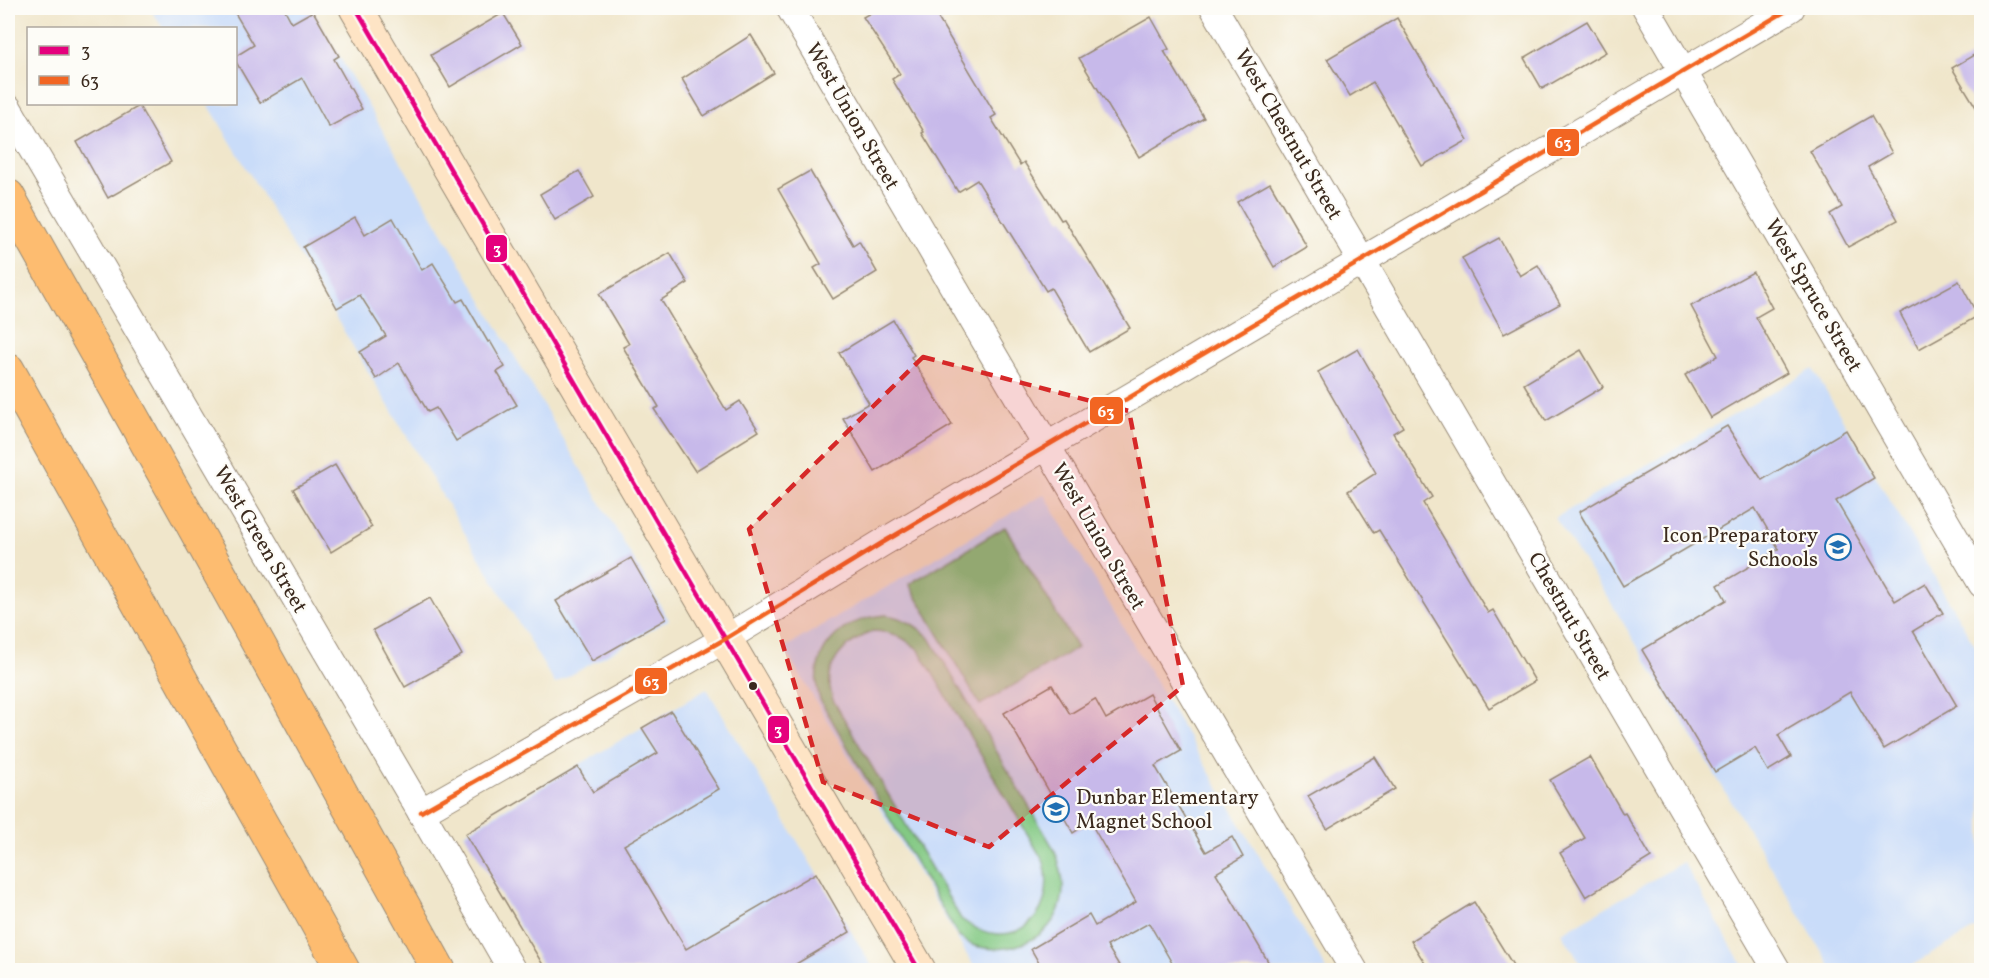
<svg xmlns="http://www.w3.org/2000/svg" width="1989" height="978" font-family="Vollkorn,serif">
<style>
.built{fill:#c9dcf9}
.green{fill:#83c984;stroke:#5f7a51;stroke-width:1.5;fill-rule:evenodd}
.building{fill:#c7b9ea}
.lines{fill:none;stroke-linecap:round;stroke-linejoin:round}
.street-casing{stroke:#968874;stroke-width:29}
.secondary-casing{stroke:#968874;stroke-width:35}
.highway-casing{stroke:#968874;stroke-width:35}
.street{stroke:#fff;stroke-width:27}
.secondary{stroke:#fee4c5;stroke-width:33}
.highway{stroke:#fdbc6f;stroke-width:33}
.bus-1-casing{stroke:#fdfcf7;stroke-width:9}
.bus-2-casing{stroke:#fdfcf7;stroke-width:9}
.bus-1{stroke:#e5007d;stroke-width:4.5}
.bus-2{stroke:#f26522;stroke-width:4.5}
.marked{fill:#d62828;fill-opacity:0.2;stroke:#d62828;stroke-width:4.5;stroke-dasharray:12 8;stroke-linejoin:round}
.bus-dot{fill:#3b2a1e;stroke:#fdfcf7;stroke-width:2}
.labels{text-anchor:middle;stroke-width:4.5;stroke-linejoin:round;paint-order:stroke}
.street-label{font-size:21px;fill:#3b2a1e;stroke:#fdfcf7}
.poi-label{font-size:21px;fill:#3b2a1e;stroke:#fdfcf7;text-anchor:end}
.line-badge{stroke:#fdfcf7;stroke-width:2}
.badge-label{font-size:16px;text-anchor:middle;font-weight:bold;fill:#fff}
</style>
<rect width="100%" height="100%" fill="#fdfcf7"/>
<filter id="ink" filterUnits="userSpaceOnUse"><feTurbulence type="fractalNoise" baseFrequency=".0167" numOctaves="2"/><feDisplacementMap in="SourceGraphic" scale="12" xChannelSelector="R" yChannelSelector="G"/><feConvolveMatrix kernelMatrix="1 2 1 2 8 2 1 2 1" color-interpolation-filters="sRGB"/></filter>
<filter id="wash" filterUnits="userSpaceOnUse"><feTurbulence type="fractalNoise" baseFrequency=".008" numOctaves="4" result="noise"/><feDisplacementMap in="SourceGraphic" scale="24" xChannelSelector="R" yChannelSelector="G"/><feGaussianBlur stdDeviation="1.35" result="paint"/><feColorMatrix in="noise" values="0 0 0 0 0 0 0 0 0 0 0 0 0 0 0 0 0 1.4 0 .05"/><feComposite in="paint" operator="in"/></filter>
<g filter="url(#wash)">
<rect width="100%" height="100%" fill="#f0e6cb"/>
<g class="built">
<polygon points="150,8 311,8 669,620 555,684 208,104 236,104 236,28 163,28"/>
<polygon points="1813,369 1981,656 1981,925 1904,970 1833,970 1610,601 1555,518"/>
<polygon points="1044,494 1327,970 976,970 784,648"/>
<polygon points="707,689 874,970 545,970 464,833"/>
<polygon points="1683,862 1745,970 1585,970 1562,933"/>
</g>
<g class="green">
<polygon points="1005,527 1077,648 980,705 909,584"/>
<path d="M 886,615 C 904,618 916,625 930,638 L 1054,849 C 1061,866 1066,885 1061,903 C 1051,940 1009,955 975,946 C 969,944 964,940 959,937 L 820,700 C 805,653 841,618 886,615 ZM 873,631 C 894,632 903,637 919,650 L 1044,862 C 1059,920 1009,956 961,919 L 833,700 C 821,664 843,645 873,631 Z"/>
</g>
<g id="blocks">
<g class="building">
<polygon points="232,8 284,8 292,23 313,11 339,56 334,59 362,109 329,127 302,78 260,103 236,62 236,56 254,45"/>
<polygon points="879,8 932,8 996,115 991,118 1020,165 1024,162 1061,220 1064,219 1130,328 1089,352 1051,288 1046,291 977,180 958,192 922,133 924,132 892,79 900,74 863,17"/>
<polygon points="503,13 522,44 450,87 431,55"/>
<polygon points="1151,17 1169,49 1164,51 1204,118 1139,157 1079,58"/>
<polygon points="1397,18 1468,140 1422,166 1373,82 1350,96 1327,59"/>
<polygon points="1587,21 1606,52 1542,89 1524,58"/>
<polygon points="751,35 774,73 704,116 682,79"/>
<polygon points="1982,50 1982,117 1952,68"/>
<polygon points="139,106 171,162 108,198 77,142"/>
<polygon points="1871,116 1892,153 1868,167 1898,220 1848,247 1830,214 1842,207 1810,151"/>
<polygon points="579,171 594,197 555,220 540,194"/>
<polygon points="810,171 853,245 859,241 877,272 833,299 814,268 821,264 778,189"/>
<polygon points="1270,183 1307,247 1274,267 1237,202"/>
<polygon points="355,217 365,235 393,218 422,270 433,263 457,302 463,299 488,342 490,341 505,367 497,372 517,405 456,441 436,408 428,412 399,363 376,379 360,352 386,336 360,295 337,308 303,247"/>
<polygon points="1499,238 1520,276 1538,265 1560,304 1504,334 1462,258"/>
<polygon points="670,253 688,283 661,300 726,410 740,401 759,431 695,471 654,409 659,407 623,347 629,344 599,294"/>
<polygon points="1753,272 1772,308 1756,317 1787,373 1710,418 1685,375 1718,356 1691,306"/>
<polygon points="1959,281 1978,316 1919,349 1900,313"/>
<polygon points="893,320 914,355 911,357 952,425 875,472 843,418 869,403 839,353"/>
<polygon points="1358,349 1403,427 1393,433 1432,497 1423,503 1488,613 1493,610 1535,681 1489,708 1379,530 1374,533 1348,491 1376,473 1318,372"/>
<polygon points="1581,350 1603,387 1546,421 1524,384"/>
<polygon points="1727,426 1762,480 1846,430 1874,478 1836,501 1895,601 1925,583 1943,613 1913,631 1957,706 1884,749 1850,692 1778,735 1791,757 1768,771 1755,748 1715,772 1642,650 1726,600 1718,585 1779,549 1755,508 1623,586 1579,512"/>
<polygon points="335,465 372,527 331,552 293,489"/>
<polygon points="631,558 666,619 592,661 556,601"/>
<polygon points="430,598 462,655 405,687 373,630"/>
<polygon points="1052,685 1070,714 1095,699 1106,719 1149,694 1181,751 1155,766 1206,852 1232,837 1243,857 1216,873 1273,970 1176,970 1149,923 1107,946 1122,970 1043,970 1031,949 1089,915 1095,926 1136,902 1090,822 1073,833 1004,713"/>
<polygon points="671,711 719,789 624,845 686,949 816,873 850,932 786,970 546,970 465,834 578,767 593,792 658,753 642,728"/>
<polygon points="1375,757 1395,789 1327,829 1308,796"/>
<polygon points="1590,757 1623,814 1625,813 1651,857 1586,897 1560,853 1585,838 1550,780"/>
<polygon points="1474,902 1516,970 1429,970 1411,941"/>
</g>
</g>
</g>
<g filter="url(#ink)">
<use href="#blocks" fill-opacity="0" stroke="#968874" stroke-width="1.5"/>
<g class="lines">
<defs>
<g id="street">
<polyline points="790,8 1354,970"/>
<polyline points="1214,8 1777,970"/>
<polyline points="1646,8 1982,584"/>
<polyline points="8,108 421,812 512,970"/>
<polyline points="421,812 725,639 882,543 1791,8"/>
</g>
<polyline id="secondary" points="356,8 919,970"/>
<g id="highway">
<polyline points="8,196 185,511 439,970"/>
<polyline points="8,370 343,970"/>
</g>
</defs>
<use href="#street" class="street-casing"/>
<use href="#secondary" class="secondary-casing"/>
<use href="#highway" class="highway-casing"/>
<use href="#street" class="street"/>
<use href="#secondary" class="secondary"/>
<use href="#highway" class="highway"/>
<defs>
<polyline id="bus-1" points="356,8 919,970"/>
<polyline id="bus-2" points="421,812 725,639 882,543 1791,8"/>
</defs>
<use href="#bus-1" class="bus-1-casing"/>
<use href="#bus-2" class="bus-2-casing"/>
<use href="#bus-1" class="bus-1"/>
<use href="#bus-2" class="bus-2"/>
</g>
</g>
<path class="marked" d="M 923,357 L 1129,411 L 1183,686 L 989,847 L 823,782 L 749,529 Z"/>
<defs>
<symbol id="school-ring" viewBox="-11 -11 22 22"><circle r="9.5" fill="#fdfcf7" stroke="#1f6fb2" stroke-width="1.5"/><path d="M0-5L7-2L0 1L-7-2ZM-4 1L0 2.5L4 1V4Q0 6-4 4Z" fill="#1f6fb2"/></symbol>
</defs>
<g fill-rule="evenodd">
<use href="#school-ring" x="1823" y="532" width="30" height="30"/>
<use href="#school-ring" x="1041" y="794" width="30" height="30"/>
</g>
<circle class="bus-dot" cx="753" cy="686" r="5"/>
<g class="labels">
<g class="street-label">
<text transform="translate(853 116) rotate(60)" y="7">West Union Street</text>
<text transform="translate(1289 134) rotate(60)" y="7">West Chestnut Street</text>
<text transform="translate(1814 295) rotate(60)" y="7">West Spruce Street</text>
<text transform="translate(1099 536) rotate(60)" y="7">West Union Street</text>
<text transform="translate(261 539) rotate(60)" y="7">West Green Street</text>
<text transform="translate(1570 616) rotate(60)" y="7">Chestnut Street</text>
</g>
<g class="poi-label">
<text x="1818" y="542">Icon Preparatory<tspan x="1818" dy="24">Schools</tspan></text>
<text x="1076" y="804" text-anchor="start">Dunbar Elementary<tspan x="1076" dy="24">Magnet School</tspan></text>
</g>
</g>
<g class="line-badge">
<rect x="1546" y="128" width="34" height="29" rx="6" fill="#f26522"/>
<rect x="485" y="234" width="23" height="29" rx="6" fill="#e5007d"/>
<rect x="1089" y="396" width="35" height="29" rx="6" fill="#f26522"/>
<rect x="634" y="667" width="34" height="28" rx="6" fill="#f26522"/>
<rect x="767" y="715" width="23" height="29" rx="6" fill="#e5007d"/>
</g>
<g class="badge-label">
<text x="1563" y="148">63</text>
<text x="497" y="254">3</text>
<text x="1106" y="417">63</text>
<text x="651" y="687">63</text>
<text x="778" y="735">3</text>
</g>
<rect width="1989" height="978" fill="none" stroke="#fdfcf7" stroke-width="30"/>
<rect x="27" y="27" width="210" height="78" fill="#fdfcf7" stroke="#afa8a0" stroke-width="1.5"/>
<rect x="39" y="46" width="30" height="9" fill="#e5007d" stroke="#afa8a0" stroke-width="1.5"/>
<text x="81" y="57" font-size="18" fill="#3b2a1e">3</text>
<rect x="39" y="76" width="30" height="9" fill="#f26522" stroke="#afa8a0" stroke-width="1.5"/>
<text x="81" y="87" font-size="18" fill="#3b2a1e">63</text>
</svg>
